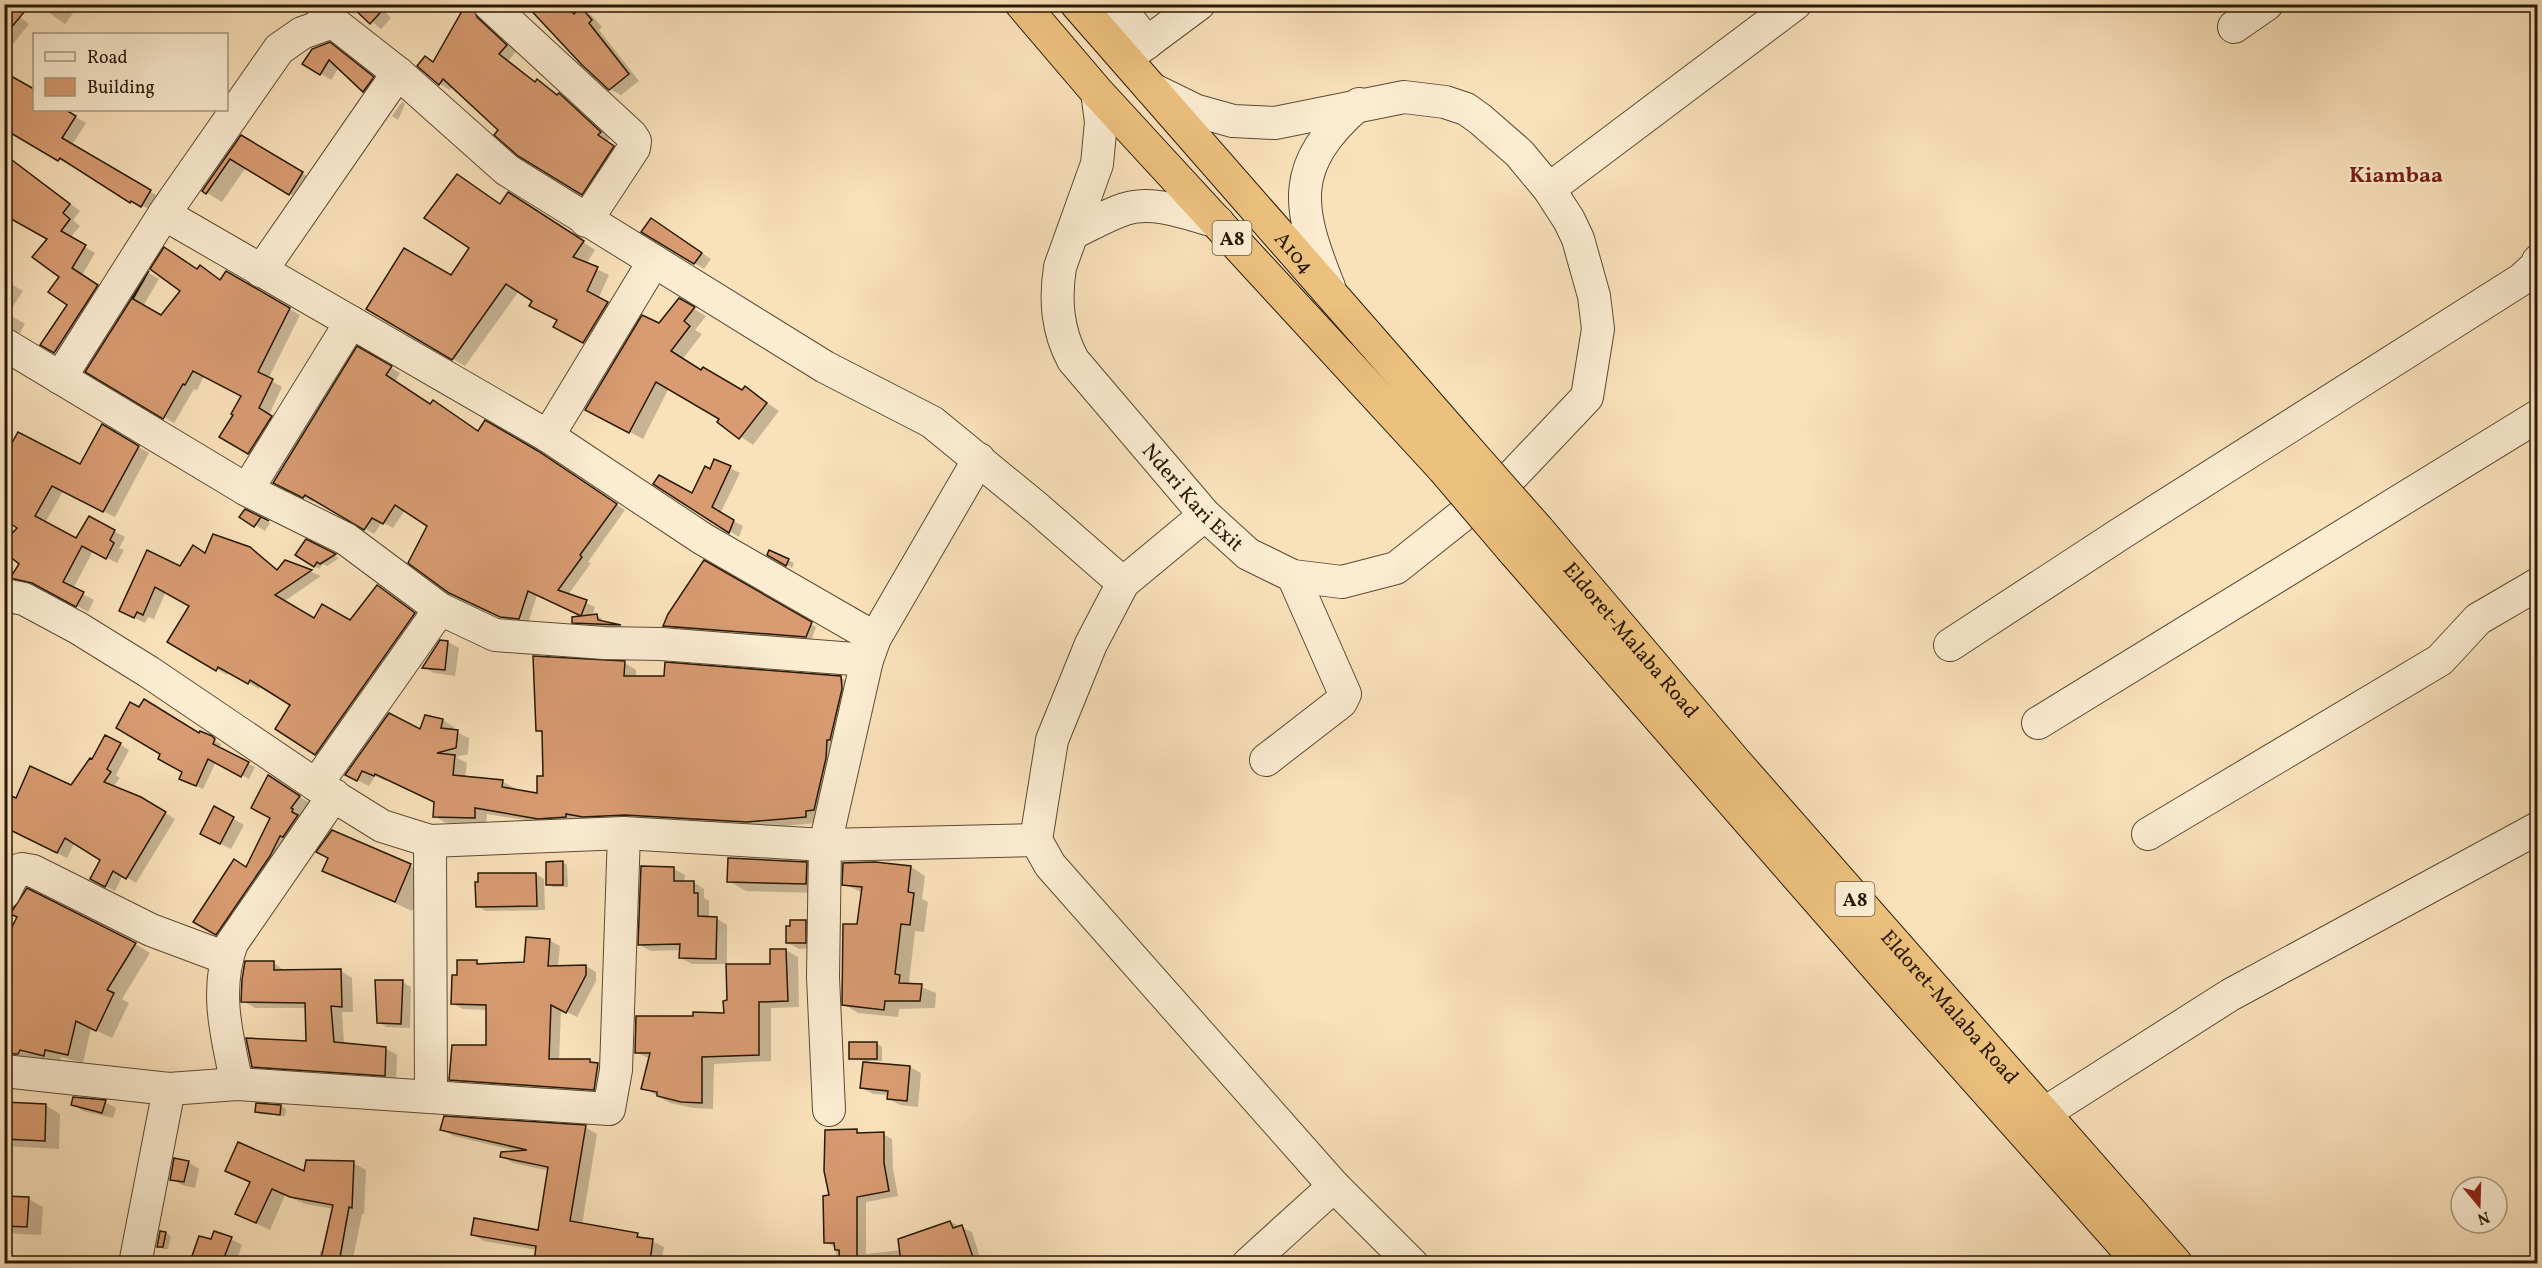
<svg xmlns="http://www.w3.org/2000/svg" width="2542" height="1268" font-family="Vollkorn,serif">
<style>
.shadow{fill:#0003}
.building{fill:#d89b72;stroke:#271803;stroke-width:1.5}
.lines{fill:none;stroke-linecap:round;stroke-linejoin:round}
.minor-casing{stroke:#5c4a31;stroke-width:34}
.highway-casing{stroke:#271803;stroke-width:35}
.minor{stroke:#fbecd2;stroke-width:32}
.highway{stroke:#ecc07d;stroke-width:33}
.highway-bridge-casing{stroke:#271803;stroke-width:35;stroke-linecap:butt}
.highway-bridge{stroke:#ecc07d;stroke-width:33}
.labels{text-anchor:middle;stroke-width:4.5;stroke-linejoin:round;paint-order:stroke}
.shield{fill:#fbecd2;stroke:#675841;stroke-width:1.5}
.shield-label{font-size:20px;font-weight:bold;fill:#271803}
.street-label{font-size:21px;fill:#271803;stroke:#fbecd2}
.neighbourhood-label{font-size:22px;font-weight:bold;fill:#7a1f14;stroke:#fbecd2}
</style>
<rect width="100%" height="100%" fill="#f9e1ba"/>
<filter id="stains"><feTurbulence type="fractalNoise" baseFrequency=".00333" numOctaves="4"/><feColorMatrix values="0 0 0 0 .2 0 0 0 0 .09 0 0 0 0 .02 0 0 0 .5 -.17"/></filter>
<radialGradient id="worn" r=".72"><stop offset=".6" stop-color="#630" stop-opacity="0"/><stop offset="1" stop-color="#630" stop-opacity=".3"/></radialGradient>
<g class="shadow">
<polygon points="37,4 78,4 79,5 65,24"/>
<polygon points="351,4 382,9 391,18 381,29"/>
<polygon points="468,4 479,8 487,25 516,52 508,61 536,83 538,81 569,101 610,138 607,142 623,153 592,199 500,130 453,85 450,90 440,84 419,66 435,63"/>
<polygon points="541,4 568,4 577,13 581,9 591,15 602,27 599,30 639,81 621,95 610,89"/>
<polygon points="4,5 29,24 13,44 4,39"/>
<polygon points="330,44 384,84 375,97 364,91 339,67 331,80 304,63"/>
<polygon points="4,72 34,91 34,110 64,110 86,123 72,145 161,198 152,211 143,206 141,208 71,164 70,166 9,129 4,134"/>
<polygon points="402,102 405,104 398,120 392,116"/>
<polygon points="242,137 318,183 305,203 246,167 222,202 204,191"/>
<polygon points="4,154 80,211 73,220 80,226 70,238 95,253 82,275 107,292 66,358 42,344 69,305 49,238 4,214"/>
<polygon points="521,201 595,250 586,264 609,275 598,299 619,311 596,349 568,333 559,320 519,291 465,366 368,309 451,277 501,205"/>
<polygon points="661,226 711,259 704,269 643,232"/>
<polygon points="198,270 221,281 227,273 300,315 268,379 282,387 269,415 281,423 259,459 221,437 235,414 243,396 204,376 197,390 194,389 174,423 87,371 149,273 159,279 143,306 162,317"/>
<polygon points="4,280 23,291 8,314 25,324 20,333 7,333 4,336"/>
<polygon points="679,300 706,316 695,330 702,334 682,360 742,392 745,388 779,411 753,445 719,422 721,419 669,388 643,439 600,416 660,325"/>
<polygon points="358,348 400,373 395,382 431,405 479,432 548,459 625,510 588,562 591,563 568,595 595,607 592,617 597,616 602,619 603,623 621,627 579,625 574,622 585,617 537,595 528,623 511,622 461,598 429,526 405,510 393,528 382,522 374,534 315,499 313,502 284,487"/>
<polygon points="102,426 149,453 115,517 63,491 45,523 77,540 114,531 125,537 119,548 124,550 117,563 93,551 73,589 94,600 88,612 45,588 22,583 12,577 21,563 19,528 4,518 4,437 81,466"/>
<polygon points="715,461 740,473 720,514 743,526 739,537 655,484 692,495 711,471"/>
<polygon points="245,511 270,523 265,531 242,517"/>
<polygon points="306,541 339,558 327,566 323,564 319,569 298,555"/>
<polygon points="249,548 279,570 286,562 321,576 283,602 314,620 350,622 378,587 425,620 326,760 316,754 293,704 261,685 259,689 229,671 227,675 169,641 191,605 166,591 154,619 148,617 145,623 120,611 181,568 206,554"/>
<polygon points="770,552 794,563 792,568 769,554"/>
<polygon points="704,562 816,627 812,639 669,628 665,625"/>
<polygon points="4,633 11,637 4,646"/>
<polygon points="448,642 459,648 455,676 434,673 424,667"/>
<polygon points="625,663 636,670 636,678 841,678 853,684 817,823 760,828 550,824 487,814 486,824 446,823 434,816 435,803 387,779 386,781 375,776 369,786 348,775 443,720 454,727 454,731 469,738 468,754 456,757 467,763 465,778 503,782 515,788 514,790 539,795 545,777 544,734 537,730"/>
<polygon points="200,735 211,738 221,744 219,749 255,767 249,779 216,762 203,789 188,782"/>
<polygon points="120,744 129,750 116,775 120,778 113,787 140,798 175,819 136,883 123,875 115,891 101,884 102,859 75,842 67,858 9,829 4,842 4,793 17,800 72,787 93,761"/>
<polygon points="269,777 313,805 231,942 195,922 246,868 272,818"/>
<polygon points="215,808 244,825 231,849 213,840"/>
<polygon points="332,832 411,866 427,875 412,911 324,870 330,858"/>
<polygon points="562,862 567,865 568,887 553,887 548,884"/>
<polygon points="806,863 823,873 823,893 746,891 729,881"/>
<polygon points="911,867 925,876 922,899 928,902 924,932 915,931 909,982 936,993 935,1008 899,1009 898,1017 858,1013 844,1004 863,893 844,884"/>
<polygon points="674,869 685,875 684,882 693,882 704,889 704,898 709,901 709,918 716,918 727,925 727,964 692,964 681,958 681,950 651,951 640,945"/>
<polygon points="536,874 544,879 545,910 486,911 477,906 479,875"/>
<polygon points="15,909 135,944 150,953 122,999 129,1003 112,1038 91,1028 83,1063 61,1057 59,1064 36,1058 34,1062 31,1062 4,1049 19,917 8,911"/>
<polygon points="805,921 816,927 816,948 799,949 788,943"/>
<polygon points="549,940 560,946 558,967 586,966 596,972 596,981 577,1017 561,1009 559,1061 589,1060 608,1070 604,1095 461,1085 451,1079 487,1046 487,1010 463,1009 453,1004 458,977 477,962 483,965 525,964"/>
<polygon points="786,950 798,957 799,1007 771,1008 771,1061 714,1064 713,1109 694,1108 670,1103 643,1088 650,1059 636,1052 695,1018 725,1014"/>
<polygon points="274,963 285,971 341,971 352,978 353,1012 342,1012 344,1044 385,1048 397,1055 396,1082 265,1073 253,1066 307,1042 307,1008 255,1008 243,1001"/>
<polygon points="402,982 411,987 410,1028 387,1027 378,1022"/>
<polygon points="877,1044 882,1047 882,1061 869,1061 869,1064 910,1067 921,1073 918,1107 900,1105 889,1099 889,1095 873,1094 862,1088 864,1061 851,1058"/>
<polygon points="105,1102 116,1108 113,1118 83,1111 72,1104"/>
<polygon points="4,1103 45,1105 60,1114 59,1149 5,1146 4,1153"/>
<polygon points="281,1106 286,1109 285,1116 261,1114 256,1111"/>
<polygon points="585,1127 597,1134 582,1225 637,1235 652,1241 664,1247 661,1264 535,1264 537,1250 484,1241 472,1234 539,1232 549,1171 513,1163 502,1157 521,1152 453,1136 442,1129"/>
<polygon points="856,1130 863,1134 883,1134 892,1139 893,1169 898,1196 866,1202 866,1254 901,1250 950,1222 972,1232 982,1264 837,1264 836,1248 826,1242 830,1196"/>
<polygon points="188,1162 199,1169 195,1188 182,1185 171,1179"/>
<polygon points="353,1163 366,1170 364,1214 362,1214 352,1264 319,1264 320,1251 324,1251 334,1209 305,1204 285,1195 270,1230 237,1214 252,1183"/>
<polygon points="4,1197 28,1199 43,1207 41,1235 4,1233"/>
<polygon points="166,1233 171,1236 168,1249 163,1249 158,1246"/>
<polygon points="231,1239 242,1245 235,1264 210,1264 194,1255 212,1241"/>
</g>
<g class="building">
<polygon points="4,4 31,4 4,36"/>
<polygon points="349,4 388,4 370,24"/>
<polygon points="466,4 472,4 477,17 507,45 499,54 535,82 537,79 557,95 559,93 601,132 598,135 614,146 582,195 518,156 494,135 498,130 443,79 439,85 417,66 425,56 433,62"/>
<polygon points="525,4 565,4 574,14 581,7 592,20 589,23 629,74 609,90 582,65"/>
<polygon points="330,42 374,77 363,92 329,60 320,75 302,64 312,49"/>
<polygon points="4,72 34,89 34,110 66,110 76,116 62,138 151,190 141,207 131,201 130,203 60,158 58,161 4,129"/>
<polygon points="241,135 303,172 289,195 230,159 206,194 202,191"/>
<polygon points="4,154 70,204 63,213 70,219 61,231 86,245 72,268 98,285 54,353 40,345 67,305 48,292 59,277 32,257 47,239 4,215"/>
<polygon points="457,174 500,204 508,192 584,241 573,257 598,267 587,291 608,302 583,343 553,327 557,320 529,306 532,301 506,284 452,360 366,309 404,248 451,275 469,248 424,218"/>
<polygon points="651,218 702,253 694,264 641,232"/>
<polygon points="164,247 197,269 200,265 220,280 226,271 290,308 258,372 273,379 259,408 272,416 248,454 219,437 233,415 231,414 241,396 193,371 185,385 183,384 163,419 85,372 149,271 133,299 161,315 180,291 150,269"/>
<polygon points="679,298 695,307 684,321 690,326 671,351 701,370 703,367 742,390 745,386 767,403 739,439 717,422 719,419 656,382 629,433 585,410 642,315 659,323"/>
<polygon points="357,346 392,366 386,375 430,404 433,400 478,431 485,420 538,451 617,504 580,555 582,557 558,590 587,600 581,616 528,591 519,619 500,617 449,593 408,563 427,526 395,505 383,524 372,518 364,530 305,495 303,498 273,483"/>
<polygon points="102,424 139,446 103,512 52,486 35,516 76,538 89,516 115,530 110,540 114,543 106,559 82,546 63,582 84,592 76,607 32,583 10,578 19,564 4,552 4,542 17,528 4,519 4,457 18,432 80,464"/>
<polygon points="714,459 731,466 712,507 734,520 729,533 653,484 659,475 692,493 705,466 710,469"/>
<polygon points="245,509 269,521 261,517 254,527 239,517"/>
<polygon points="213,534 250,547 277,570 285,560 312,570 275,595 314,618 322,604 350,620 377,585 415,613 315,755 275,729 290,705 250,680 248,684 218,667 216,671 167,642 189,606 155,587 143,615 137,612 134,618 119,611 147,550 180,566 193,545 205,553"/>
<polygon points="306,539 336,554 320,564 317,562 314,567 295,555"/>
<polygon points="769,550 789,559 786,566 767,555"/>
<polygon points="704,560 812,622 806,637 663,626 668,614"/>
<polygon points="597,614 598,620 621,625 572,623 572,617"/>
<polygon points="440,640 448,641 445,670 422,668"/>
<polygon points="533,656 625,661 624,676 664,676 665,662 841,676 842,689 830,740 827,740 826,758 814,810 806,811 806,817 747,822 625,815 583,817 566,814 566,817 538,819 475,808 475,818 433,817 434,802 375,774 374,776 362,771 357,781 345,775 389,713 420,729 425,715 443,719 441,728 458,730 456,748 437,753 455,755 453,775 503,780 502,787 537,793 537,776 543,776 542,731 536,731"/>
<polygon points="144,699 199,733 200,731 212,736 215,739 213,744 249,762 241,777 208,759 196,786 179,779 182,772 158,759 160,754 116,728 130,702 139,707"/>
<polygon points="105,735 121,743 107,769 111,772 104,782 141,797 166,812 126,879 113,871 105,887 90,879 100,860 65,838 57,853 4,827 4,805 9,795 16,798 30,766 71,785 90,758 92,759"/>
<polygon points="268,775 300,796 291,808 293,809 292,812 298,815 283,837 280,836 270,856 216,935 193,922 234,859 246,867 270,818 251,808"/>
<polygon points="214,806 234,817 220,844 200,834"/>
<polygon points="332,830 411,864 395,902 322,871 328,858 316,852"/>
<polygon points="728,858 807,862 806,884 727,882"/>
<polygon points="563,861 563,885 546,885 546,862"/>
<polygon points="875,862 911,866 908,892 914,893 910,925 901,924 895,974 900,975 899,983 922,984 920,1001 885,1001 884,1010 842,1005 843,924 857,924 862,887 842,885 843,863"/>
<polygon points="641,866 674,867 674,881 694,881 694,893 698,893 698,916 717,917 716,959 679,958 680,944 638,945"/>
<polygon points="478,873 536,873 537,906 476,907 475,882 478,882"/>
<polygon points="27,888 136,943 107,990 114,993 96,1031 76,1021 68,1055 45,1050 44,1056 20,1050 18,1054 14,1054 4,1050 4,943 17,917 10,914"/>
<polygon points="790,920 806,920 806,943 786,943 786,926 790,926"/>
<polygon points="526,937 550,939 548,966 586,965 586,975 566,1013 551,1005 549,1059 590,1059 590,1062 598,1063 594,1090 449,1080 452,1045 486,1045 486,1005 451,1004 452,975 457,975 457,960 477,960 477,964 524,962"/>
<polygon points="770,949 786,949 788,1001 759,1002 759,1055 702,1057 702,1103 681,1102 657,1096 657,1092 641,1089 650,1053 635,1053 636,1016 693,1016 693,1012 724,1013 723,1001 727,1000 726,964 770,964"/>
<polygon points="245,961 274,961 274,970 341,969 342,1007 331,1006 334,1042 386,1047 385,1076 252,1067 246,1038 306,1041 305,1003 241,1002 242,980"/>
<polygon points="375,980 403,980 401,1024 377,1023"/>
<rect x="849" y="1042" width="28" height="17"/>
<polygon points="863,1062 910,1066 907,1101 887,1099 888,1091 860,1088"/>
<polygon points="73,1097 106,1100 102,1113 71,1105"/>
<polygon points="4,1102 46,1104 45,1141 4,1139"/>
<polygon points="256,1103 281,1105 280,1115 255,1112"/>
<polygon points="444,1116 586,1125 570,1221 638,1233 637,1237 653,1239 650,1262 624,1259 623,1263 534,1263 536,1246 471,1235 474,1218 538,1230 548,1167 500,1157 501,1152 527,1150 440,1130"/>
<polygon points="857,1129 857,1133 884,1132 884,1163 889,1191 857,1197 857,1263 840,1263 839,1250 835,1250 834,1243 824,1243 823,1196 829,1195 824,1171 825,1130"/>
<polygon points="238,1142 304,1171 306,1160 354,1161 352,1208 349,1207 339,1263 320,1263 333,1205 290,1197 272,1189 256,1223 235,1214 250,1182 225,1171"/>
<polygon points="174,1158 189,1161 184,1182 170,1180"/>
<polygon points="4,1196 29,1197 27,1227 4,1226"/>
<polygon points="950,1221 953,1228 962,1225 975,1263 901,1263 898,1239"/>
<polygon points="160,1231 166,1232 163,1247 157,1247"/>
<polygon points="214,1231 232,1237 222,1263 213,1263 192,1256 199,1236 211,1239"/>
</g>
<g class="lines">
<defs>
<g id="minor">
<polyline points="321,4 333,22 398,73 507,170 825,367 932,422 1037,508 1123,583"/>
<polyline points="489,4 631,135 635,141 634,148 586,221"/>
<polyline points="1117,4 1147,43"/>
<polyline points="2234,27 2267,4"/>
<polyline points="1125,59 1199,4"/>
<path id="s1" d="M 1097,92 L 1101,122 L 1097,164 L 1060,267 C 1055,300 1057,330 1073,360 L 1205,515 L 1248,554 L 1293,576 L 1342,582 L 1396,568 L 1513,475 L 1587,397 L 1598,329 L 1594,296 L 1578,239 L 1569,220 L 1549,189 L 1519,153 L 1480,119 L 1466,109 L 1445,102 L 1404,97 L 1275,123 L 1233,121 L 1197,111 L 1150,88"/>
<polyline points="1549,189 1795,4"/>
<polyline points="164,214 548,436 703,539 875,638"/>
<path d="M 1073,233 C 1090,225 1107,215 1125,209 C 1156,200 1188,214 1218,222"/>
<polyline points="261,271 398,73"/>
<path d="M 1329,287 C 1297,207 1288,166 1359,104"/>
<polyline points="4,344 247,490 346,539 440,609 316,785"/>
<polyline points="60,378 164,214 279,49 302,33 333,22"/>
<polyline points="548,436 654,261"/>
<polyline points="247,490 351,322"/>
<polyline points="1205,515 1123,583 1091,644 1052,740 1036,840 1050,865 1334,1186 1412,1264"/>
<polyline points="4,595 24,599 78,628 149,672 316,785 382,826 430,841 624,833 825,845 1036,840"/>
<polyline points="440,609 495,635 604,643 661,644 867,660"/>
<polyline points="1950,645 2120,534 2522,279 2536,266 2538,261"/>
<polyline points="2038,723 2538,416"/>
<polyline points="1266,760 1341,702 1345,694 1293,576"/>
<polyline points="2148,834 2440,660 2478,619 2538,584"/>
<polyline points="430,841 431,1097"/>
<polyline points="4,893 15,871 22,869 33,871 151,930 226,958"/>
<polyline points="4,1071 169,1089 237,1084 609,1109 616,1070 624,833"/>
<path d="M 237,1084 C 227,1037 214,990 232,943 L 334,795"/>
<polyline points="829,1110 823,977 825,845 867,660 875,638 979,459"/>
<polyline points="2043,1114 2230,995 2538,828"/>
<polyline points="135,1264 169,1089"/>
<polyline points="1248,1264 1334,1186"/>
</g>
<g id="highway">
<polyline points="1022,4 1097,92 1444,469"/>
<path id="s2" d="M 1077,4 L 1464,446"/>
<path id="s3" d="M 1538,530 L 1735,762 L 2176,1264"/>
<polyline points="1513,550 1898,991 2141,1264"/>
</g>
</defs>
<use href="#minor" class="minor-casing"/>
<use href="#highway" class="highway-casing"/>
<use href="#minor" class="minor"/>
<use href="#highway" class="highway"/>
<defs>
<g id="highway-bridge">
<polyline points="1464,446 1538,530"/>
<polyline points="1444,469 1513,550"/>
</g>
</defs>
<use href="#highway-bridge" class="highway-bridge-casing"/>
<use href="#highway-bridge" class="highway-bridge"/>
</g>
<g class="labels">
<g class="shield">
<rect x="1212.5" y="221" width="39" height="34" rx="4.5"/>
<rect x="1835.5" y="882" width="39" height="34" rx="4.5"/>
</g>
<g class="shield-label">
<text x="1232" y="245">A8</text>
<text x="1855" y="906">A8</text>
</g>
<g class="street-label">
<text dy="7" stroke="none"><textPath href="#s2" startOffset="330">A104</textPath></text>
<text dy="7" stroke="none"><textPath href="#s1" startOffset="460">Nderi Kari Exit</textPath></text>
<text dy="7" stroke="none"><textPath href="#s3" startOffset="144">Eldoret-Malaba Road</textPath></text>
<text dy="7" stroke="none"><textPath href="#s3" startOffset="630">Eldoret-Malaba Road</textPath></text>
</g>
<g class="neighbourhood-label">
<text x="2396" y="182">Kiambaa</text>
</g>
</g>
<rect width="2542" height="1268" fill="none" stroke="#f9e1ba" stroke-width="24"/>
<rect x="6" y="6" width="2530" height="1256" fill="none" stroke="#271803" stroke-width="3"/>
<rect x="12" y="12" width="2518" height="1244" fill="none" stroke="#271803" stroke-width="1.5"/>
<rect x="33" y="33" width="195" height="78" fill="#fbecd2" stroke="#a6977f" stroke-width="1.5"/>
<rect x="45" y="52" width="30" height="9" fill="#fbecd2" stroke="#a6977f" stroke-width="1.5"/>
<text x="87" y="63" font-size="18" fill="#271803">Road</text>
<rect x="45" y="78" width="30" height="18" fill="#d89b72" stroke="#a6977f" stroke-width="1.5"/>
<text x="87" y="93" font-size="18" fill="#271803">Building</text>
<g transform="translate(2479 1205) rotate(161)"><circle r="28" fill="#fbecd2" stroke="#a6977f" stroke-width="1.5"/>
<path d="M0-4.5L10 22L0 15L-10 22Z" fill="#8f2418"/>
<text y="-9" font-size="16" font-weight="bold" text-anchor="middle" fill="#271803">N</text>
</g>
<rect width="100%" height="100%" filter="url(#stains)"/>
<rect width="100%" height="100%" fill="url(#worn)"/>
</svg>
